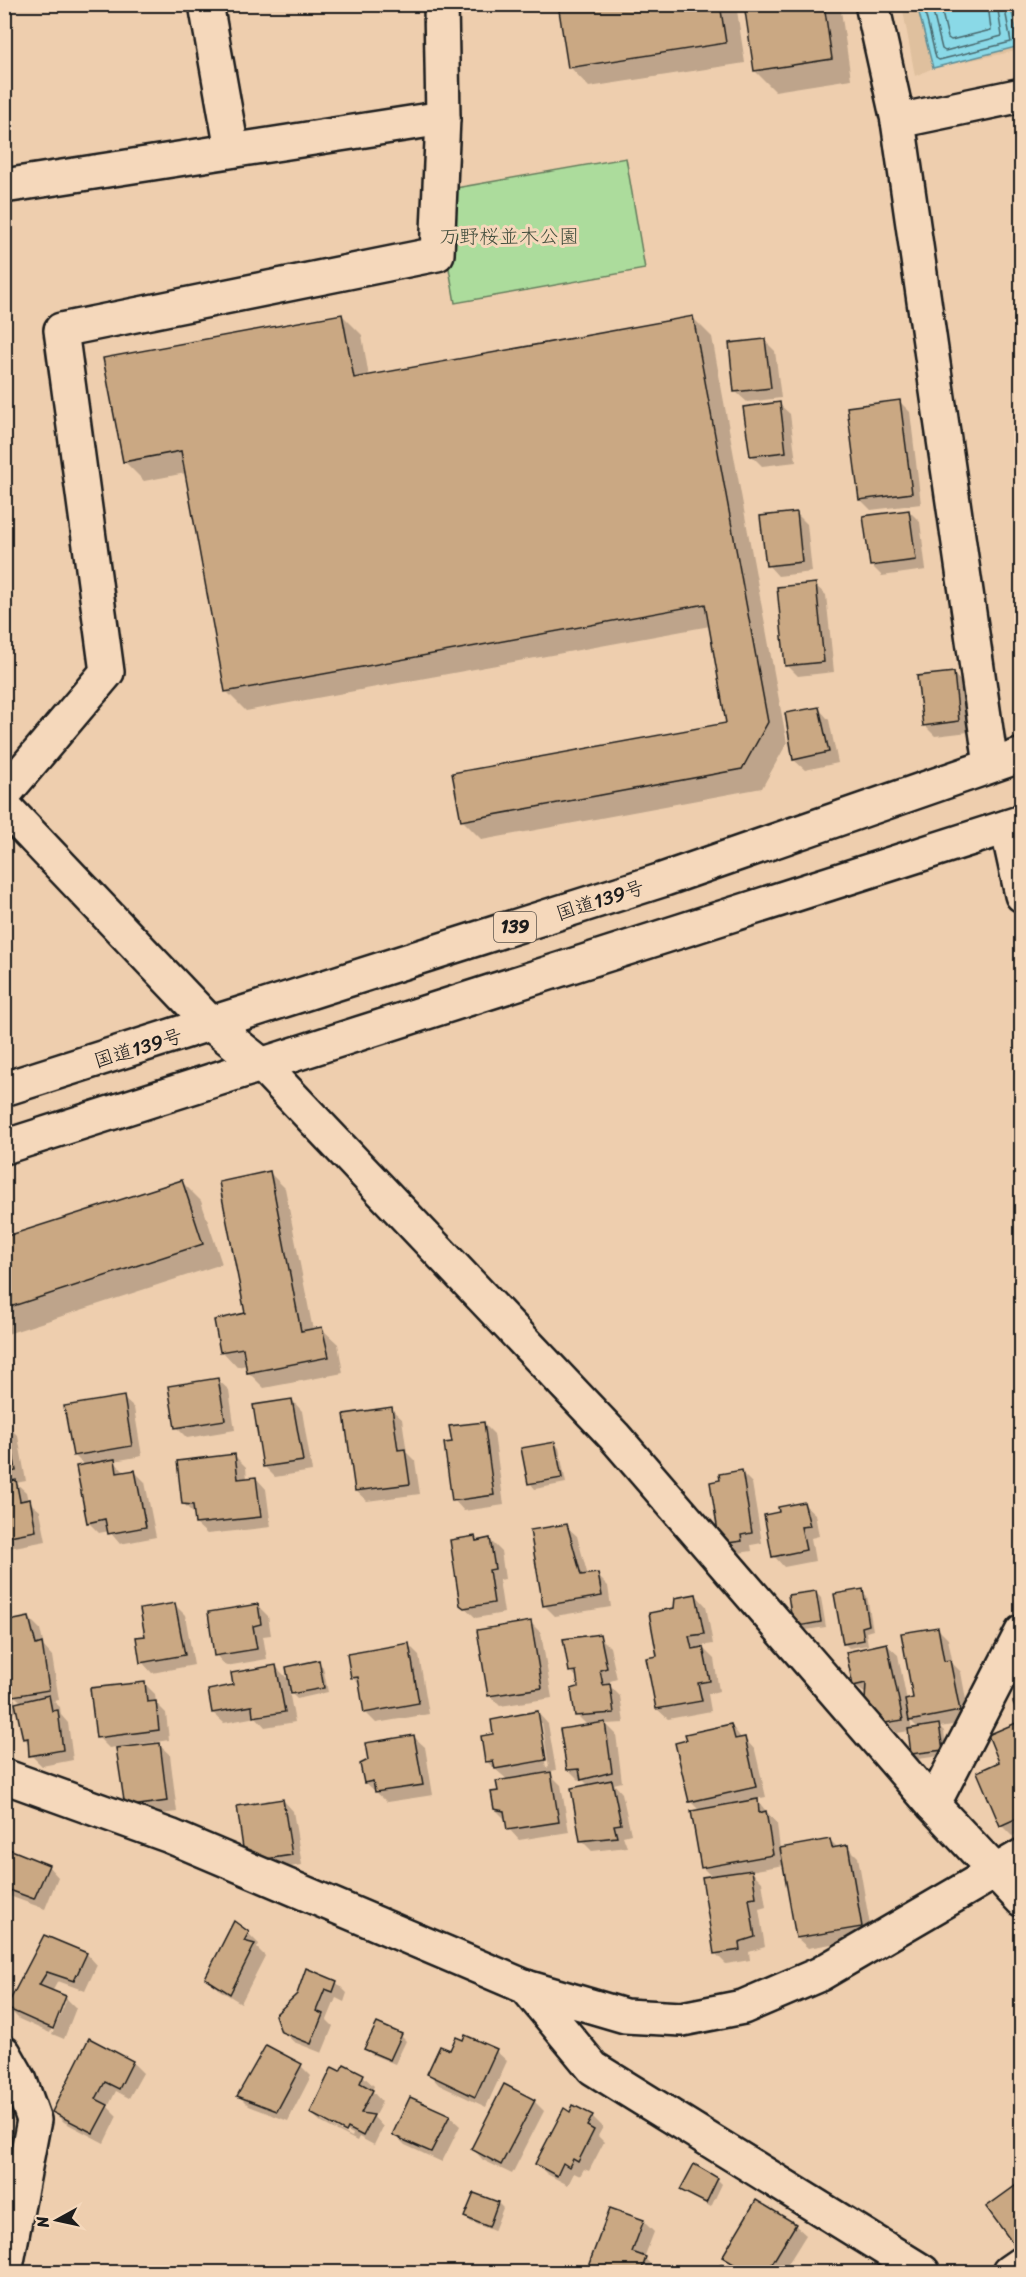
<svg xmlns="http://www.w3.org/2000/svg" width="1026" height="2277" font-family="Sriracha,'Klee One',sans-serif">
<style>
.built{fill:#dfc09e}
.green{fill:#acdc9c;stroke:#647c5c;stroke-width:1.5}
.water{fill:#8ad9e7;stroke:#5e8d96;stroke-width:1.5}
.shadow{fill:#0003;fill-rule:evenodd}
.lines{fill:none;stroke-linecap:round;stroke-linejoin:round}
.shore{stroke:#48686d;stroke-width:1.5}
.building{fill:#caa883;stroke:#1c1c1c;stroke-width:1.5}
.street-casing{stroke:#1c1c1c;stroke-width:38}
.highway-casing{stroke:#1c1c1c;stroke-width:38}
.street{stroke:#f5d8bb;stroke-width:33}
.highway{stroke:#f5d8bb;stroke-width:33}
.labels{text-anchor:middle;stroke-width:6;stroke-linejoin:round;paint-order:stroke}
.shield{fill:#f5d8bb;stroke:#5d544c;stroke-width:1.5}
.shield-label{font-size:18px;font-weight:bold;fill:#1c1c1c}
.park-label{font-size:20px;fill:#404c3c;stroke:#f5d8bb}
.street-label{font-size:20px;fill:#1c1c1c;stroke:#f5d8bb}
</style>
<rect width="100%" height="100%" fill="#eeceae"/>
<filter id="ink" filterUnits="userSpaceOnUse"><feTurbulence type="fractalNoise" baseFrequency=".0167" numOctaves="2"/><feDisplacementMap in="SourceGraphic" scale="12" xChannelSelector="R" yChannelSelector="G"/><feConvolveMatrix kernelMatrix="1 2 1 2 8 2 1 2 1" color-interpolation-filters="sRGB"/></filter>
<g filter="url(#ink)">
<polygon class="built" points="902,5 1021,5 1021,50 933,68 915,76"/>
<polygon class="green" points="626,158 645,269 455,303 447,257 456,188"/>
<polygon class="water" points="917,5 1010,5 1020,46 933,68"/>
<g class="shadow">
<polygon points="560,4 736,4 745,63 589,87 570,67"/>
<polygon points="745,4 840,4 851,79 775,91 755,71"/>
<polygon points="342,315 362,335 369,377 692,317 712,337 787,743 762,788 482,840 462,820 728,724 710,626 246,711 226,691 186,473 144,481 124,461"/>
<polygon points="764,340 775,351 781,398 747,402 736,392"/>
<polygon points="899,401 910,412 921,504 871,510 860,499"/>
<polygon points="779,404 790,414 796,462 762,466 751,455"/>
<polygon points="909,511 920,522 926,570 882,576 871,565"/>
<polygon points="796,513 807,524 812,572 778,576 768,565"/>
<polygon points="815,585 826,595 834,672 798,676 787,665"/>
<polygon points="953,674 964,684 969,732 935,736 924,725"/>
<polygon points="819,709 829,720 838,763 805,770 794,760"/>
<polygon points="270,1173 285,1188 313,1330 322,1329 338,1344 343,1373 264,1388 249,1373 247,1365 237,1367 222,1351 246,1314"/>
<polygon points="181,1181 201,1201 222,1264 4,1335 4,1239"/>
<polygon points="218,1380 229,1390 235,1430 187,1438 176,1427"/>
<polygon points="123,1398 134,1408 142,1456 114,1461 125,1473 134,1471 145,1482 156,1537 120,1544 109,1531 99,1533 88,1522 85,1466 74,1455"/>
<polygon points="292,1400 302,1411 312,1471 275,1477 264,1466"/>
<polygon points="391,1409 402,1419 407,1453 415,1461 420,1494 367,1501 356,1491"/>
<polygon points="483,1423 494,1434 504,1505 464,1511 454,1500 453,1443"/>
<polygon points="4,1426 8,1426 18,1436 26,1481 16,1483 26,1492 28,1501 40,1511 46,1541 4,1549"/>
<polygon points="554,1443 559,1448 566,1483 535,1489 530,1483"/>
<polygon points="235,1456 246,1467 247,1479 256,1478 266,1489 271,1527 207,1534 196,1524 194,1514 183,1503"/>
<polygon points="741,1472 752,1483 762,1543 751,1545 752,1551 732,1554 721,1543 721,1481"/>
<polygon points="804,1504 815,1514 819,1536 811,1538 815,1561 784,1567 774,1556"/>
<polygon points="566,1526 577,1536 588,1576 597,1575 608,1586 611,1607 555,1616 544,1605"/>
<polygon points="474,1537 479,1542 490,1540 501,1551 505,1579 499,1580 504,1613 476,1618 461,1604"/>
<polygon points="862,1591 867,1596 873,1630 866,1632 868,1645 849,1648 844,1643"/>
<polygon points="816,1593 821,1598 826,1627 799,1631 790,1597"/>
<polygon points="696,1595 706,1606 713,1644 701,1646 714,1659 719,1691 708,1694 711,1711 668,1719 657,1709 659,1658 675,1610"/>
<polygon points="174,1604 185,1615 194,1665 152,1673 142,1662 146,1637"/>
<polygon points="257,1605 268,1616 271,1635 263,1636 267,1659 226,1666 216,1655"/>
<path d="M 29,1618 L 40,1629 L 44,1647 L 52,1656 L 59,1700 L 53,1701 L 60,1707 L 61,1715 L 68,1723 L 73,1760 L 42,1766 L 31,1755 L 30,1744 L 24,1738 L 18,1711 L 4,1715 L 4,1664 L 10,1669 ZM 14,1695 L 22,1703 L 16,1704 Z"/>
<polygon points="531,1623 541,1633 552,1698 500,1706 489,1695"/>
<path d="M 937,1628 L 948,1639 L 953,1664 L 961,1672 L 970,1722 L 940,1727 L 944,1731 L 947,1755 L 918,1759 L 913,1754 L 909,1731 L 897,1733 L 886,1722 L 867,1695 L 854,1685 L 887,1645 L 898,1655 L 907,1701 L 915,1699 ZM 910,1720 L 919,1729 L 912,1730 Z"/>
<polygon points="599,1636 610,1647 617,1679 610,1681 611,1687 620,1696 624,1723 606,1724 616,1734 622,1782 614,1784 622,1793 631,1834 623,1836 627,1847 592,1851 581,1840 589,1786 583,1780 579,1780 568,1769 588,1726 577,1715 578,1679 571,1671"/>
<polygon points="409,1645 419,1655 429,1714 376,1723 365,1712 361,1686 352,1677"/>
<polygon points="318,1662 323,1667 328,1692 297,1699 289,1691 295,1722 265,1727 256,1717 224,1723 213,1713 235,1687 276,1667 290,1681"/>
<polygon points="144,1683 155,1694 156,1703 166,1713 169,1740 156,1742 170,1755 177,1812 137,1817 126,1807 155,1742 109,1748 98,1737"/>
<path d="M 538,1713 L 548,1724 L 556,1770 L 548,1772 L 561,1785 L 569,1832 L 519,1840 L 509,1829 L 506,1820 L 495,1809 L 500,1792 L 509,1781 L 487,1762 L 495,1735 ZM 539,1723 L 542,1723 L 549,1767 L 546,1768 Z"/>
<polygon points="731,1725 742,1739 745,1739 755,1750 766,1797 756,1799 777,1824 780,1849 830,1840 838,1848 847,1846 858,1857 872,1937 808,1948 797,1938 784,1865 751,1871 762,1882 766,1907 759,1909 765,1947 749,1952 750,1960 726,1964 715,1953 712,1877 702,1867 700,1811 690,1801"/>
<polygon points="1015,1725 1022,1731 1022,1831 1012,1836 1001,1825 1001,1763"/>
<polygon points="414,1737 425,1747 433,1795 387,1802 365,1782"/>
<polygon points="283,1800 293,1811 302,1865 257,1872"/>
<polygon points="4,1848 48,1866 58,1877 45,1909 4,1894"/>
<polygon points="248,1933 259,1944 257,1948 265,1956 241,2003 218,1989 207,1978"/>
<polygon points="45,1937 87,1954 97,1965 85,1991 58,1981 52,1992 66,1998 76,2008 64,2039 52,2034 66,2001 63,2001 50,2033 19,2019 8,2008"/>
<polygon points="336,1982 347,1993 344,2002 336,1998 327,2020 333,2026 322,2053 294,2042 282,2031 277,2016"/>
<polygon points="401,2036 406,2041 395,2064 371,2054 366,2049"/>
<polygon points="466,2037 496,2051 507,2061 486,2107 439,2085 429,2074 464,2042"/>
<polygon points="132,2062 143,2073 129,2098 116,2091 108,2107 117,2116 104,2143 64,2122 54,2112"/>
<polygon points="301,2066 311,2076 288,2121 249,2106 239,2096"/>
<path d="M 341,2073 L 363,2076 L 374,2086 L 372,2091 L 382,2102 L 374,2117 L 383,2127 L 374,2145 L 359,2137 L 357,2141 L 322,2123 L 311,2113 ZM 322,2118 L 353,2134 L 352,2137 L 322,2121 Z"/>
<polygon points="534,2101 544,2111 512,2174 483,2160 473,2149"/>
<polygon points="570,2114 592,2116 603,2127 598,2136 604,2142 589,2171 584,2169 580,2176 574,2173 568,2185 547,2174 537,2164"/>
<polygon points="449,2116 460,2126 442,2162 405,2145 394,2134"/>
<polygon points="4,2135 21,2148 4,2182"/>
<polygon points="717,2179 722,2184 711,2207 687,2194 682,2189"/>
<polygon points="1022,2183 1022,2251 1015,2244"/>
<polygon points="475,2195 498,2203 503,2208 494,2231 471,2222 466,2217"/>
<polygon points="611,2210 643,2221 654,2232 644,2258 656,2269 655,2272 588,2272"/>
<polygon points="795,2225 806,2235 783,2272 742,2272 724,2257"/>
</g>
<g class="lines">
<g class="shore">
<polyline points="923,4 936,58 939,60 1011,42 1004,4"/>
<polyline points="931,4 942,49 945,51 1002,36 997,4"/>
<polyline points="940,4 948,38 951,40 991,30 988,4"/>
</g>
</g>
<g class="building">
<polygon points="558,4 720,4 726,43 568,68"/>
<polygon points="744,4 824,4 832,59 754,71"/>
<polygon points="342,314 354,378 693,316 768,722 742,769 461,821 452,773 726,723 705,604 225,692 181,451 123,462 103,358"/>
<polygon points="765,339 771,388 734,392 729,343"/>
<polygon points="900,400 912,493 859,500 847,407"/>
<polygon points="780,402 786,452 750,456 743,407"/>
<polygon points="909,510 916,560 870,566 863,516"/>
<polygon points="797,512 802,562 766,566 760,516"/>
<polygon points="816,583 824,662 785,666 777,587"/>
<polygon points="954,672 959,721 923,726 917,676"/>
<polygon points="819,707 829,752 793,760 785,713"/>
<polygon points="270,1171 301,1331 322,1327 329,1357 247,1373 243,1348 220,1352 214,1320 245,1313 219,1182"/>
<polygon points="182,1180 203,1244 4,1309 4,1237"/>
<polygon points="218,1378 225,1420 175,1428 168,1386"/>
<polygon points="124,1396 132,1446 73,1456 64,1406"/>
<polygon points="292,1399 303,1461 263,1467 253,1405"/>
<polygon points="392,1407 398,1450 405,1449 410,1484 355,1491 344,1414"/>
<polygon points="484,1422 494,1495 452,1501 444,1443 452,1442 449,1426"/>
<polygon points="8,1424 16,1471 4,1473 4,1425"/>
<polygon points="555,1442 562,1478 528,1484 521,1448"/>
<polygon points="235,1454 238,1479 256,1477 261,1517 195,1524 193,1505 182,1504 177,1461"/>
<polygon points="115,1459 117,1473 135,1470 146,1527 108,1534 105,1519 87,1523 76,1466"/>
<polygon points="742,1470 752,1533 741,1535 742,1541 720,1544 710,1482 720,1480 719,1474"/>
<polygon points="16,1480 20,1501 30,1499 36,1531 4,1537 4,1482"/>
<polygon points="804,1502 810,1526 801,1527 806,1550 772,1557 764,1515 779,1512 778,1507"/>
<polygon points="567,1524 581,1575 598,1573 602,1596 543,1606 530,1530"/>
<polygon points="475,1536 476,1541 490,1538 495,1569 489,1570 494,1603 464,1608 460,1605 450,1540"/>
<polygon points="863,1589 869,1625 862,1627 864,1640 843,1644 834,1594"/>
<polygon points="816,1591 821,1622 793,1627 788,1595"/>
<polygon points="696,1594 704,1634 689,1636 692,1649 703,1647 710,1681 698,1683 702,1701 656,1709 646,1658 657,1656 649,1613 674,1608 675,1598"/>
<polygon points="175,1603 185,1655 140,1663 136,1637 145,1636 140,1609"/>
<polygon points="258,1604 261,1624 253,1626 257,1649 214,1656 208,1612"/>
<polygon points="29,1617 36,1645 42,1643 49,1690 13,1696 4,1646 4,1622"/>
<polygon points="531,1621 542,1688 488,1696 477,1630"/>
<polygon points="938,1627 944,1661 950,1660 960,1711 909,1721 905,1700 913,1698 901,1633"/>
<polygon points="600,1634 607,1668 600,1670 603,1685 610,1684 614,1713 575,1716 571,1689 578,1687 576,1671 569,1672 563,1639"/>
<polygon points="409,1643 419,1703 364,1713 358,1677 351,1678 347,1654"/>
<polygon points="887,1643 903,1720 885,1723 865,1701 866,1683 853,1686 846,1652"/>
<polygon points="319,1660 324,1688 291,1694 286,1667"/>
<polygon points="276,1665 285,1712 253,1717 252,1706 212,1713 208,1690 233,1685 231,1673"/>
<polygon points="145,1682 147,1702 156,1701 159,1730 96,1738 90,1688"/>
<polygon points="49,1695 52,1711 58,1710 63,1750 29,1756 28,1738 23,1739 15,1703"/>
<polygon points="1022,1698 1022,1724 1013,1702"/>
<polygon points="538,1711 546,1760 495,1769 493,1761 485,1762 481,1736 493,1734 491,1720"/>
<polygon points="605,1722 612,1772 581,1780 579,1769 567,1770 560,1729"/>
<polygon points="1016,1723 1022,1737 1022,1816 1000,1826 977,1772 999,1762 988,1735"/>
<polygon points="731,1724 735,1739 745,1737 756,1787 689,1802 675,1743 687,1740 685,1734"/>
<polygon points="939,1724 943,1750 911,1754 908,1729"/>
<polygon points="414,1735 423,1785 375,1792 373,1781 364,1783 360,1764 368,1760 365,1743"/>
<polygon points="160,1743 167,1801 125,1807 116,1748"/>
<polygon points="551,1772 559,1822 507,1830 504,1811 494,1809 491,1792 498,1791 496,1781"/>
<polygon points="612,1780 621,1824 614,1825 617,1837 580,1841 571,1788"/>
<polygon points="283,1799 292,1855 245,1862 237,1806"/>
<polygon points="758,1799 759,1813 766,1811 773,1855 701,1868 691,1811"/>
<polygon points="830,1839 832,1848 848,1845 862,1927 796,1938 780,1848"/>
<polygon points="4,1847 49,1865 34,1899 4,1888"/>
<polygon points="752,1870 756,1897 749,1898 755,1937 739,1942 740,1950 714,1954 702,1877"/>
<polygon points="234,1921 249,1932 244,1941 255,1944 230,1994 205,1978"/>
<polygon points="44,1935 87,1953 74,1981 47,1972 39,1985 66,1996 53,2029 6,2008"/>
<polygon points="306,1968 337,1981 333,1992 325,1989 316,2011 323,2014 311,2044 281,2032 275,2015 297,1994"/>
<polygon points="377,2023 402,2034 390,2060 364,2049"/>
<polygon points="465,2035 497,2049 475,2097 427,2074 440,2046 450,2050 456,2037 463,2040"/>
<polygon points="89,2038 133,2061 119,2089 105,2082 96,2099 108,2105 93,2133 52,2112"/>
<polygon points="266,2045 302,2064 277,2111 237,2096"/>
<polygon points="344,2064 364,2074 360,2083 373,2090 361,2113 374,2115 363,2136 348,2128 346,2132 310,2113 332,2067 340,2071"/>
<polygon points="504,2084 535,2100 501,2165 471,2149"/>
<polygon points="410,2097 450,2115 431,2152 392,2135"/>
<polygon points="573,2105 593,2115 587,2126 594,2130 578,2162 573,2159 569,2167 563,2163 557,2176 535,2164 564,2108 570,2112"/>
<polygon points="4,2133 11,2136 4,2150"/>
<polygon points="694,2164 718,2178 706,2203 680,2190"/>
<polygon points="1022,2181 1022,2240 1014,2245 986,2207"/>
<polygon points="474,2193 498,2202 489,2227 464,2217"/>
<polygon points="756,2200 796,2224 767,2272 747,2272 722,2257"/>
<polygon points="610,2208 644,2220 632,2252 646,2257 641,2272 586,2272"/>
<polygon points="721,2264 734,2272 715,2272"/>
</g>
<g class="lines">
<defs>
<g id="street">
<polyline points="206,4 232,150"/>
<polyline points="872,4 898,121 991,765"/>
<polyline points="898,121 1022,95"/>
<polyline points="4,186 443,118"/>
<polyline points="4,794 107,672 61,330 437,254 443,118 441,4"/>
<polyline points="4,806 212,1025 262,1065 614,1436 933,1805 1022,1900"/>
<polyline points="1007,827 1022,895"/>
<polyline points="4,1776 170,1836 526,1987 593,2068 923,2272"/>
<polyline points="933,1805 1022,1632"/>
<polyline points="526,1987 625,2016 682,2019 743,2007 820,1974 1022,1856"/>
<polyline points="4,2053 20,2081 34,2120 5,2272"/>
<polyline points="1009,2272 1022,2263"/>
</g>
<g id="highway">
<polyline points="4,1089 662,880 1022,755"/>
<polyline points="4,1147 1022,822"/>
</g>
</defs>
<use href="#street" class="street-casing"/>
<use href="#highway" class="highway-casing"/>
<use href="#street" class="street"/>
<use href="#highway" class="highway"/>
</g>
</g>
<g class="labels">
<rect class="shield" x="494" y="912" width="42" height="30" rx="4.5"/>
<g class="shield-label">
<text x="515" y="933">139</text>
</g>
<g class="park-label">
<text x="509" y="243">万野桜並木公園</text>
</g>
<g class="street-label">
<text transform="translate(600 900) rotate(-18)" y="7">国道139号</text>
<text transform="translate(138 1048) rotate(-17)" y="7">国道139号</text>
</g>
</g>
<rect width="1026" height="2277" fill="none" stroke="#f5d8bb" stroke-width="24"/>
<rect x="12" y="12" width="1002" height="2253" fill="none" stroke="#1c1c1c" stroke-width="2" filter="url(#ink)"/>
<g transform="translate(57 2220) rotate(262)" stroke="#f5d8bb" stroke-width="4.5" paint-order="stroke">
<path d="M0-4.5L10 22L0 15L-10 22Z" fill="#1c1c1c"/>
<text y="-9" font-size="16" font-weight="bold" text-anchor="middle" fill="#1c1c1c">N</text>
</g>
</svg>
